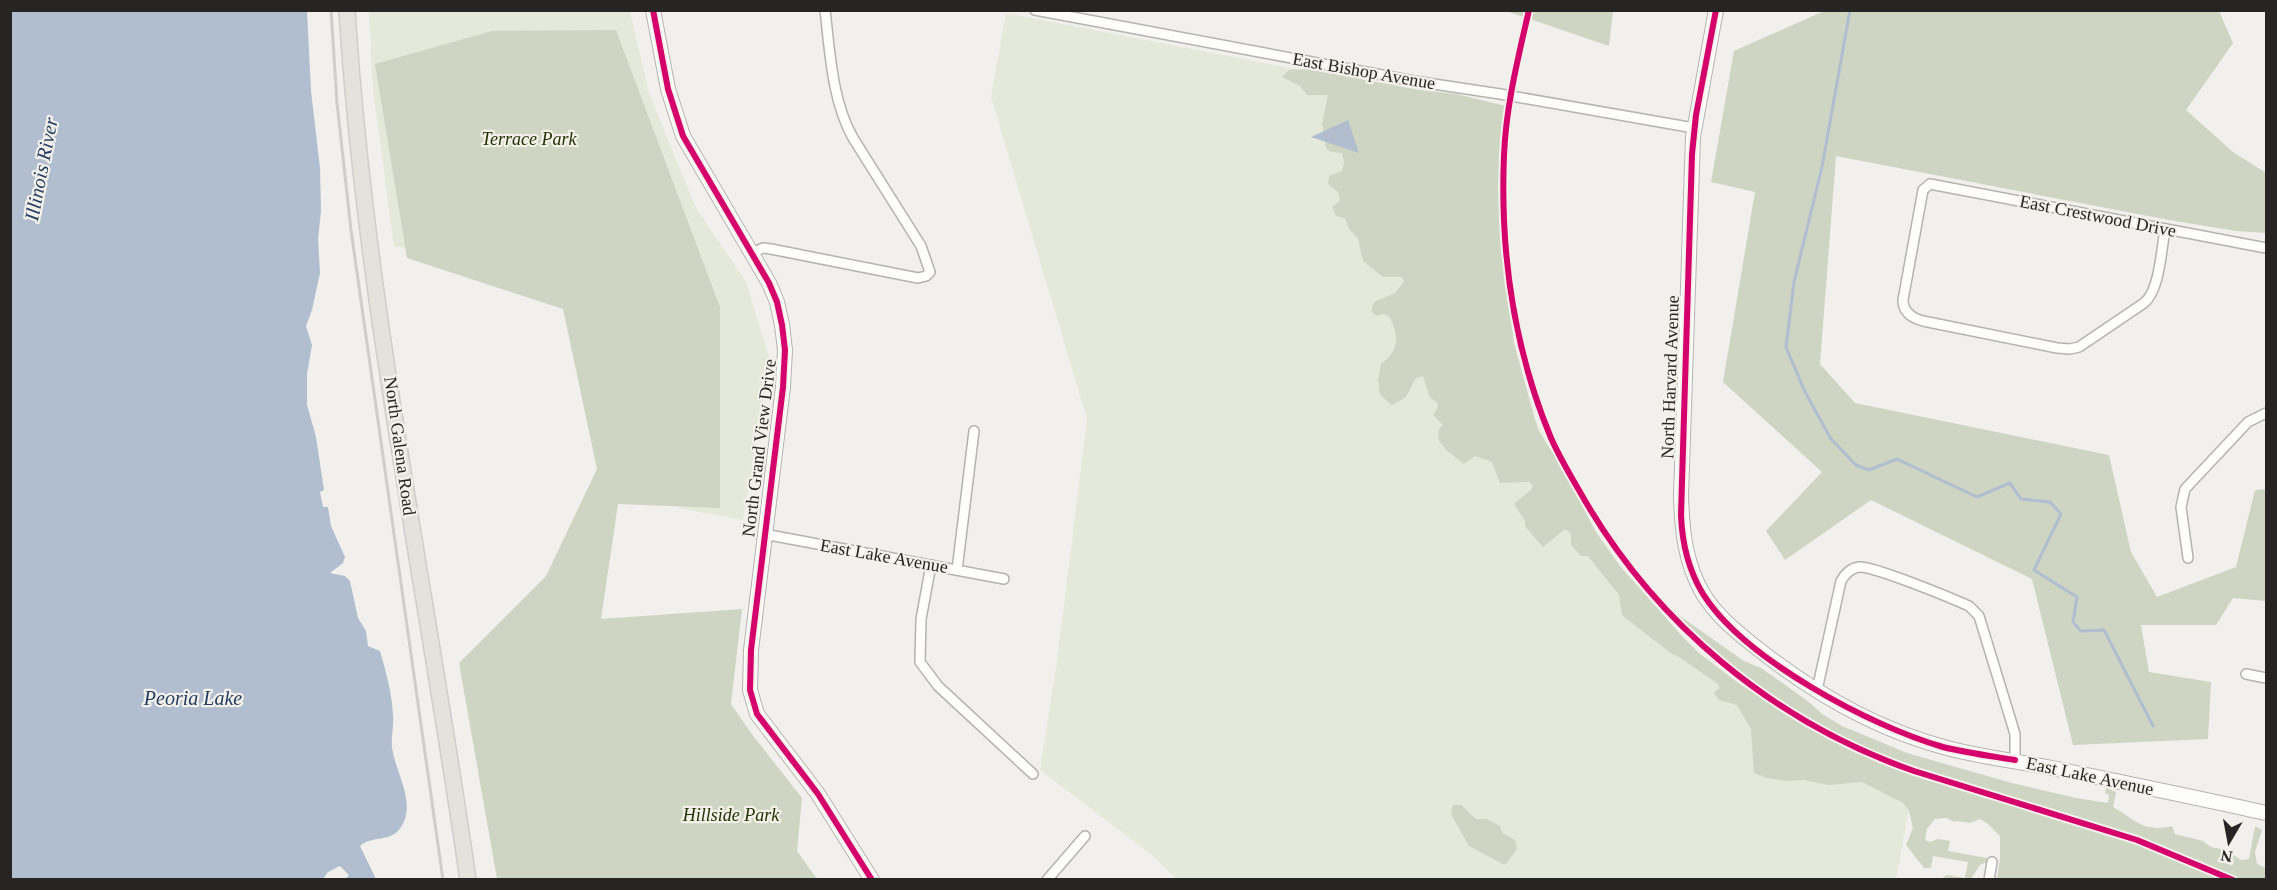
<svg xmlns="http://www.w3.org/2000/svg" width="2277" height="890" font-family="'Times New Roman',serif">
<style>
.green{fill:#e4e9da}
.forest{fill:#ced5c3}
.water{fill:#b1becf}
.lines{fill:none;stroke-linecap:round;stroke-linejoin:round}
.stream{stroke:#b1becf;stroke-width:3}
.street-casing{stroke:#b4b3b0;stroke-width:12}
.secondary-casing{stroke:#b4b3b0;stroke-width:16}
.primary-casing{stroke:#cfcecc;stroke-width:18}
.street{stroke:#fdfdfc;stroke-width:9}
.secondary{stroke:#fdfdfc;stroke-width:14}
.primary{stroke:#e4e2db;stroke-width:15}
.rail{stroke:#cececd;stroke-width:3}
.cycleway-casing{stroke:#f4f1ea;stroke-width:10}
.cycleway{stroke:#d6006c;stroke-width:6}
.labels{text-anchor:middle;stroke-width:4.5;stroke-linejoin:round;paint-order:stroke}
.street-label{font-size:18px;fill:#262523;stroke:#f4f1ea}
.park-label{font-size:18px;font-style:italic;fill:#203202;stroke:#f4f1ea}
.water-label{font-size:20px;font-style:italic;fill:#223e64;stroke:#f4f1ea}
</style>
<rect width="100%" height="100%" fill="#f2f0ec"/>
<g class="green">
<polygon points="369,11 630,11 649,93 695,206 746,282 770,360 743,520 678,508 710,297 394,246 373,89"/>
<polygon points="1006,13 1501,109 1483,232 1495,335 1603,562 1740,694 1914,783 1896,879 1176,879 1152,855 1040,770 1057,662 1087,419 991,97"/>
</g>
<g class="forest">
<polygon points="1508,11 1613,11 1609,46 1509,12"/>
<polygon points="1824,11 2219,11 2233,43 2186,110 2233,152 2266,173 2266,233 2236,231 2169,220 1836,156 1820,364 1855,403 2109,455 2131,552 2157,597 2236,567 2255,490 2266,489 2266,601 2233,598 2216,625 2141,625 2149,672 2211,682 2208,739 2073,745 2032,579 1871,500 1785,560 1766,531 1822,472 1723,382 1755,192 1711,182 1734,51"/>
<polygon points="616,30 720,307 720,508 618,504 601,619 742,609 731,704 751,733 802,798 797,851 817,879 497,879 459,663 546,576 597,469 563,309 407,258 375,64 492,31"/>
<path d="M 1307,69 L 1420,90 L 1456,94 L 1506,106 L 1498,186 L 1503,253 L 1514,343 L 1538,430 L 1560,464 L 1596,532 L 1620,566 L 1681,635 L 1699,653 L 1741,685 L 1813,728 L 1860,754 L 1930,781 L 2005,802 L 2005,795 L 1876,755 L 1843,738 L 1789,708 L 1731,667 L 1675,617 L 1677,614 L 1744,661 L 1761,668 L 1784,684 L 1809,702 L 1822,714 L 1842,726 L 1907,753 L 2012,783 L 2076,798 L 2108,803 L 2109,795 L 2105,793 L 2106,788 L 2116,792 L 2113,807 C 2136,820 2143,833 2172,826 L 2175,834 L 2203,841 L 2211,847 L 2226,850 L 2241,860 L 2249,859 L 2255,826 L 2262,830 L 2255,852 L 2257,864 L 2266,868 L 2266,879 L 1997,879 L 2000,858 L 2000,836 L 1988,824 L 1980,819 L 1970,823 L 1956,821 L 1955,822 L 1946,818 L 1935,819 L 1927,829 L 1925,840 L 1930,842 L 1938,839 L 1950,841 L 1948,851 L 1987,858 L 1987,862 L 1980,865 L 1971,879 L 1941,879 L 1947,875 L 1965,878 L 1968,862 L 1933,856 L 1931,868 L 1924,868 L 1906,845 L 1913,828 L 1909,811 L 1903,803 L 1862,782 L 1828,785 L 1804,780 L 1786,781 L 1767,778 L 1754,773 L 1751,729 L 1737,705 L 1719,700 L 1714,693 L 1720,688 L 1718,684 L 1679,657 L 1672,654 L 1622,615 L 1619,595 L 1588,556 L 1581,556 L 1571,545 L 1571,534 L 1565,529 L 1543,547 L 1525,526 L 1525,521 L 1514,504 L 1531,490 L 1533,485 L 1529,482 L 1500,483 L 1492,462 L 1475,456 L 1464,464 L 1446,450 L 1438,439 L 1439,429 L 1443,425 L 1433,415 L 1438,407 L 1437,402 L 1430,398 L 1423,376 L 1416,378 L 1406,397 L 1392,405 L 1380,395 L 1378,379 L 1381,364 C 1399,351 1400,336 1389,316 L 1383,314 L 1377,316 L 1371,311 L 1374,302 L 1395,293 L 1404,282 L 1402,277 L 1383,277 L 1363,261 L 1358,238 L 1349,229 L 1345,218 L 1336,216 L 1332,207 L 1339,202 L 1340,197 L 1337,191 L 1328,184 L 1329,176 L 1342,171 L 1344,163 L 1342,153 L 1331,152 L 1326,148 L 1322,124 L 1328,95 L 1307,95 L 1300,86 L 1282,77 L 1289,70 Z"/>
<polygon points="1453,805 1461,805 1476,819 1487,819 1500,826 1502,833 1515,840 1517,849 1505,865 1469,846 1451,814"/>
</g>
<g class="water">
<path d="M 10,11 L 307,11 L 311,91 L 320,168 L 321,211 L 318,239 L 320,273 L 312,310 L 306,326 L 312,345 L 307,374 L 307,405 L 316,437 L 324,490 L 320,492 L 323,507 L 328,507 L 331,526 L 345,557 L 343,563 L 330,573 L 345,576 L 350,581 L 358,618 L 366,631 L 368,646 L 380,651 C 386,672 392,693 393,715 C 394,725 391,737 392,747 C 395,772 417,803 401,827 C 391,843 372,835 360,846 L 376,879 L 346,879 L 349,875 L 340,866 L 328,872 L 322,880 L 11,879 Z"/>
<polygon points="1348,120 1359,153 1311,137"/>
</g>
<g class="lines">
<polyline class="stream" points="1850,10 1822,167 1794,282 1786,347 1805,392 1831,439 1856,465 1869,470 1897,459 1977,497 2010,483 2021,499 2050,502 2061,514 2034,570 2077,597 2073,622 2081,631 2104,630 2153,726"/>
<defs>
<g id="street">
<polyline points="1035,10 1414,81 1500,94 1694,128"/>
<path d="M 2165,230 C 2161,250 2160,290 2144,303 L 2079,347 L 2070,349 L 2057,348 L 1923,321 C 1912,318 1903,312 1903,300 L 1923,190 L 1930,184 L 2266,248"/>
<path d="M 752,253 L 763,248 L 771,249 L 918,278 L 926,276 L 930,272 L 921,246 L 853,138 C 832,101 830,52 825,10"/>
<polyline points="764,534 1004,579"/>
<polyline points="2188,558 2181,507 2185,489 2248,422 2266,413"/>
<polyline points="931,565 921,619 920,662 938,686 1033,774"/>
<polyline points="957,570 974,431"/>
<polyline points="2246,674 2266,678"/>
<path d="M 1817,690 L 1841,581 C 1845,574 1851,568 1859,567 C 1874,566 1951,598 1969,606 L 1979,616 L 2015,734 L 2015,760"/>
<polyline points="1047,880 1085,836"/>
<polyline points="1989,880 1992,862"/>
</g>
<g id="secondary">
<polyline points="653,10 668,89 683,136 769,283 777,302 782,325 785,350 783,387 751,650 750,690 757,714 818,794 872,880"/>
<path d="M 1716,10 L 1693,137 L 1681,496 C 1682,530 1685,562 1702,592 C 1717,618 1743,637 1766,655 C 1819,696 1882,731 1947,748 C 1985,758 2024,762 2062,770 C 2130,784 2199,798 2266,813"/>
</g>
<path id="primary" d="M 347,10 C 365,303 427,590 468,880"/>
</defs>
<use href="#street" class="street-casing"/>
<use href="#secondary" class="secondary-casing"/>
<use href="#primary" class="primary-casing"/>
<use href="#street" class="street"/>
<use href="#secondary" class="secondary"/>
<use href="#primary" class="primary"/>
<polyline class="rail" points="331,10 337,103 351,230 443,880"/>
<defs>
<g id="cycleway">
<polyline points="653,10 668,89 683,136 769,283 777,302 782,325 785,350 783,387 751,650 750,690 757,714 818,794 872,880"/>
<path d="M 1529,10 C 1518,58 1506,106 1504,155 C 1500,251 1514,349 1551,438 C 1559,456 1570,475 1580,492 C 1653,622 1773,722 1914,771 L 2137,840 L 2233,880"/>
<path d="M 1716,10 L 1696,115 L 1692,154 L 1681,515 C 1682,542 1689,571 1703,594 C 1744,659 1870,726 1943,747 C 1967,753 1991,756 2015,760"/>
</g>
</defs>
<use href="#cycleway" class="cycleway-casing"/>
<use href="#cycleway" class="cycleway"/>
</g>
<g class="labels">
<g class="street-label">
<text transform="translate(1364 71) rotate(10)" y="6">East Bishop Avenue</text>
<text transform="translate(2098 216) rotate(11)" y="6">East Crestwood Drive</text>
<text transform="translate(1670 377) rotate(-88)" y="6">North Harvard Avenue</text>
<text transform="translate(400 446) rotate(82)" y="6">North Galena Road</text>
<text transform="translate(759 448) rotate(-83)" y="6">North Grand View Drive</text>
<text transform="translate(884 556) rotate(10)" y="6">East Lake Avenue</text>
<text transform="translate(2090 776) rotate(12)" y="6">East Lake Avenue</text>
</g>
<g class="park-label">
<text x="529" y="145">Terrace Park</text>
<text x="731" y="821">Hillside Park</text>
</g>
<g class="water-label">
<text transform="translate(41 169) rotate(-79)" y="7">Illinois River</text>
<text x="193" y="705">Peoria Lake</text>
</g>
</g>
<rect width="2277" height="890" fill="none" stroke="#262523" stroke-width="24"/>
<g transform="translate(2229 842) rotate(190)" stroke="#f4f1ea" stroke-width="4.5" paint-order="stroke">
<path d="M0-4.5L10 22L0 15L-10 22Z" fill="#262523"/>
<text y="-9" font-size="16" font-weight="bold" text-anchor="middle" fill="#262523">N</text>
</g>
</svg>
